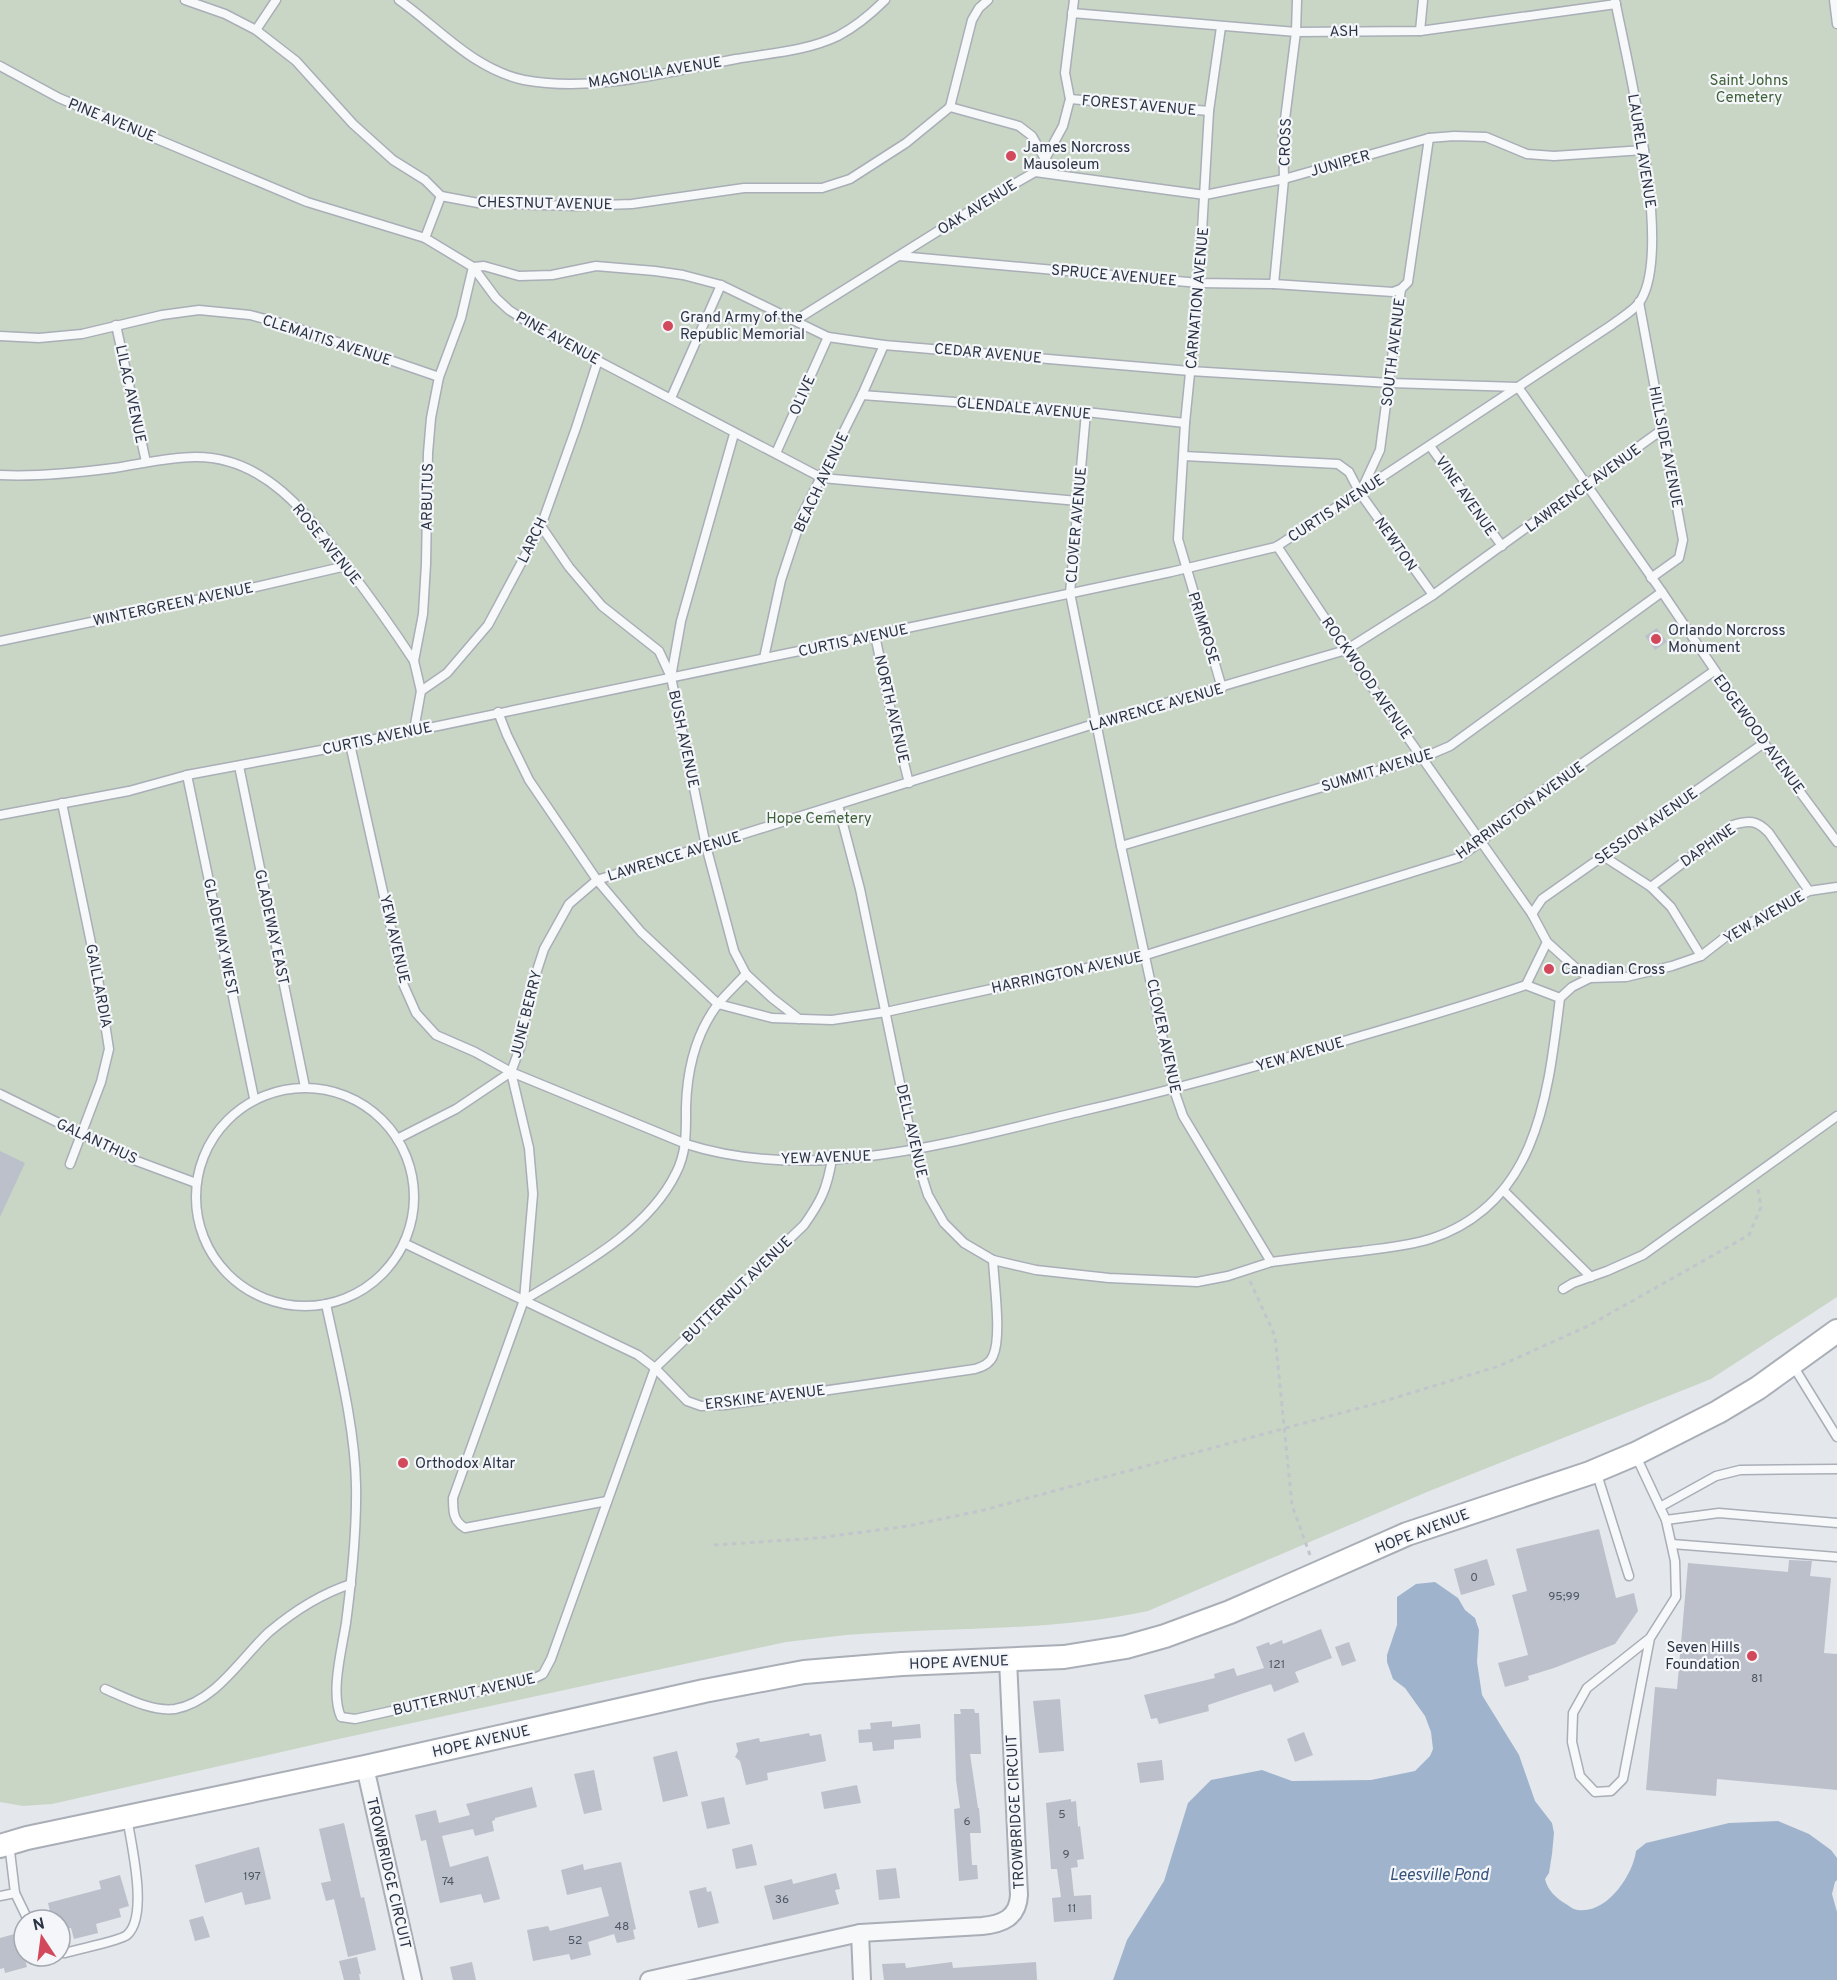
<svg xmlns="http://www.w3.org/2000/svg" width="1837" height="1980" font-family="Overpass,sans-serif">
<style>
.green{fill:#c9d6c5}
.water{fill:#9fb4cc}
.building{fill:#bbc0ca}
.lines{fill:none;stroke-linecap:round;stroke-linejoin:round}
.lane-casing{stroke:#a9aeb7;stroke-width:11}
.street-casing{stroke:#a9aeb7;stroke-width:20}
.secondary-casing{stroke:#a9aeb7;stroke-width:26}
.path{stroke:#c2c5cb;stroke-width:3;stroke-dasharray:4.5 4.5;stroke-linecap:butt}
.lane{stroke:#f7f8fa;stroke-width:8}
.street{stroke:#f7f8fa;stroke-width:16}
.secondary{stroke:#fff;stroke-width:22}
.poi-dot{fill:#d1495b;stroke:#f4f6f9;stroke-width:2}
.labels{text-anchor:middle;stroke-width:4.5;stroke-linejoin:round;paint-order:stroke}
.number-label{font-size:12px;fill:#4f5766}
.street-label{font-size:15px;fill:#2b3445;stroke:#f4f6f9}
.park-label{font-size:15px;fill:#3f6138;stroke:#f4f6f9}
.poi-label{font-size:15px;fill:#2b3445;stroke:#f4f6f9;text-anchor:start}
.water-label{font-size:16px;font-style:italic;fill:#34527a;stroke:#f4f6f9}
</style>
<rect width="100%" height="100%" fill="#e4e7ec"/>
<path class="green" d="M 0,0 L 1837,0 L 1837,1297 L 1711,1379 L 1427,1492 L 1148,1611 C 1049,1632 947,1627 846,1635 C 826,1637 806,1640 786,1642 L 334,1740 L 52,1804 L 23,1806 L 0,1802 Z"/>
<path class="water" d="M 1435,1582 L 1458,1598 L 1465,1610 L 1475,1618 L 1479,1630 L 1477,1662 L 1482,1695 L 1519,1755 L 1535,1801 L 1552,1823 L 1554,1833 L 1552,1854 L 1549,1873 L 1545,1879 C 1548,1891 1556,1898 1566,1904 C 1569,1906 1574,1910 1578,1910 C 1607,1914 1633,1875 1636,1851 L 1646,1843 L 1729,1823 L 1778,1821 L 1809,1834 L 1831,1850 L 1837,1858 L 1837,1880 L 1835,1882 L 1832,1894 L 1837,1912 L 1837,1980 L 1113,1980 L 1127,1940 L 1164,1881 L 1188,1803 L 1211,1780 L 1262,1770 L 1292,1781 L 1371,1780 L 1415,1771 L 1430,1756 L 1433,1749 L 1431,1732 L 1425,1716 L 1405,1688 L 1393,1679 L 1387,1662 L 1387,1655 L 1397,1625 L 1397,1597 L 1416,1584 Z"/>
<g class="building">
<polygon points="1657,628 1667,642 1655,650 1645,636"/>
<polygon points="0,1151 25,1163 0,1217"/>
<polygon points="1599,1529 1616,1598 1634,1593 1638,1611 1615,1644 1554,1668 1528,1676 1529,1680 1505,1687 1498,1663 1528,1655 1512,1595 1527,1591 1516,1549"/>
<polygon points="1487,1559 1495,1585 1461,1595 1454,1569"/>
<polygon points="1789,1560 1812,1561 1810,1576 1831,1578 1824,1653 1837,1654 1837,1790 1717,1779 1716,1796 1646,1790 1655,1687 1677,1689 1688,1563 1788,1572"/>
<polygon points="1321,1629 1332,1658 1295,1672 1299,1682 1274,1692 1271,1684 1208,1705 1209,1711 1159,1724 1157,1718 1151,1719 1144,1695 1215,1678 1214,1674 1234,1668 1237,1676 1264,1668 1256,1647 1269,1642 1270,1645 1282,1640 1283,1644"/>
<polygon points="1349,1642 1356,1661 1342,1666 1335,1647"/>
<polygon points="1060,1699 1064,1751 1039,1753 1033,1701"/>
<polygon points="960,1709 974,1709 975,1713 979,1713 981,1754 970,1754 978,1808 979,1808 981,1833 970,1833 972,1865 977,1865 978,1879 959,1881 954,1809 960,1808 956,1780 954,1714 961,1714"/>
<polygon points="892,1721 892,1727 920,1724 921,1738 894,1740 894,1749 873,1751 872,1742 859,1743 858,1730 871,1729 870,1723"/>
<polygon points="1304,1732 1313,1755 1295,1762 1287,1739"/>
<polygon points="809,1733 810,1736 821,1734 826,1761 767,1773 768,1780 746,1785 740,1761 735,1757 738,1751 736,1743 759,1738 760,1742"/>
<polygon points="677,1751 688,1796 663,1802 653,1757"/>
<polygon points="1162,1760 1164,1780 1140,1783 1137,1763"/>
<polygon points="594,1770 602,1810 584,1814 574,1774"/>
<polygon points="857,1785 861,1803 824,1809 821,1792"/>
<polygon points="532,1787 537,1807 495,1818 495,1820 492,1821 494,1831 475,1836 473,1829 442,1836 450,1867 488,1856 500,1899 484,1903 481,1894 440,1903 426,1840 421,1841 415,1815 436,1810 439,1823 470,1815 466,1804"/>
<polygon points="724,1797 730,1824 707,1829 701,1802"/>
<polygon points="1071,1799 1071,1802 1076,1801 1078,1827 1080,1826 1084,1859 1077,1860 1078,1867 1071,1868 1074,1896 1091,1895 1092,1919 1054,1922 1052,1898 1061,1897 1057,1869 1051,1869 1046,1803"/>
<polygon points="344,1823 361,1898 364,1897 376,1950 348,1957 334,1899 326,1901 321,1883 331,1881 319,1829"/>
<polygon points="752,1844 757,1865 736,1869 732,1849"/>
<polygon points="259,1847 271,1899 245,1905 242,1892 205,1903 195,1865"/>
<polygon points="621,1862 636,1929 633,1930 635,1939 617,1943 614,1934 588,1942 591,1955 571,1960 569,1954 533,1961 527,1930 548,1926 550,1931 609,1916 601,1887 567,1895 561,1870 583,1864 584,1870"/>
<polygon points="896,1868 900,1898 879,1900 876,1870"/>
<polygon points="836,1873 840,1889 835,1890 839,1904 773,1920 764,1886 792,1879 793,1884"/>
<polygon points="120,1875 129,1906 119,1909 121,1917 96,1924 98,1933 74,1939 71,1928 60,1930 60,1920 52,1920 48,1903 101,1889 99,1881"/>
<polygon points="706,1887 707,1892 711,1891 719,1923 698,1928 689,1891"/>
<polygon points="203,1916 210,1937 195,1941 189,1920"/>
<polygon points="18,1933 27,1967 5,1973 4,1968 0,1969 0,1938"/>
<polygon points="357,1957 361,1974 359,1974 360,1980 344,1980 339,1961"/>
<polygon points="472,1962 476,1980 453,1980 450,1967"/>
<polygon points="952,1962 953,1968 1036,1962 1037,1980 884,1980 882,1964 905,1963 906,1968"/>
</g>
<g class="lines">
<defs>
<g id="lane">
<polyline points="185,0 225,14 256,30 296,61 353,124 393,160 425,180 441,196 478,203 576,206 632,204 744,188 822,188 850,179 906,143 950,107"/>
<path d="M 399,0 C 440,29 473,69 524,80 C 594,93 668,72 736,59 C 770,53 807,51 838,36 C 855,27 871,14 885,0"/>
<polyline points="1834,0 1837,24"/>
<polyline points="1072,13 1296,32 1420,31 1616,4"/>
<polyline points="1221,27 1209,111 1199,283 1185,423 1178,539 1222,688"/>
<polyline points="256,30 276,0"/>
<polyline points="1420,31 1423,0"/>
<polyline points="0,66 59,98 307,202 425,238 473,267 496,298 509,310 543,332 822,478 1078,501"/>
<polyline points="1070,99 1209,111"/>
<polyline points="950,107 972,20 979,8 988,0"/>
<polyline points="950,107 1019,126 1032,136 1045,159"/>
<polyline points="1035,172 1205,195 1284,179 1429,138 1454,136 1486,137 1527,154 1554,156 1644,150"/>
<polyline points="425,238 441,196"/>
<polyline points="899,256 1199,283 1274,284 1393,292 1401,289"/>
<polyline points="1274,284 1284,179 1283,135 1296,32 1297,0"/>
<polyline points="1639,302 1683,540 1679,558 1651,578"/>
<polyline points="796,320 1002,191 1035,172 1045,159 1063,126 1070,99 1065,73 1074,0"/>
<polyline points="116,325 146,462"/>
<polyline points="0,336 39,338 82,334 162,315 199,310 250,315 288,325 439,377"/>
<polyline points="862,395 1086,412 1185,423"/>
<polyline points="671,398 721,285"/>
<path d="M 1086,412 L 1070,593 L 1121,846 L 1174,1090 L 1183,1116 L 1271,1262 C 1301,1258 1332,1254 1362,1251 C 1384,1248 1408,1246 1430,1239 C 1538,1204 1548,1094 1560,998"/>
<polyline points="734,434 681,621 671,677 706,846 734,951 746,974 772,998 799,1019"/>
<polyline points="1430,446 1502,546"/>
<polyline points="776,453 828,337"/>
<polyline points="1184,456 1338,464 1349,472 1360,493 1433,595"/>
<path d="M 0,475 C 38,477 76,473 114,468 C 141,464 168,457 195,457 C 266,456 310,517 348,568 C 371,598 393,629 414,661"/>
<polyline points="1361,491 1380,450 1401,289 1408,282 1429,138"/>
<polyline points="541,526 569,567 602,606 659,651 671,677"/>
<polyline points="1277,546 1346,650 1532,914 1547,942 1578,970 1590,978"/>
<polyline points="875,635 889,703 909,783"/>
<polyline points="0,641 225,594 346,566"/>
<polyline points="764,658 781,580 803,513 862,395 884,345"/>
<polyline points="421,691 447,673 488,625 541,526 576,428 598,360"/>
<polyline points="498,712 507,735 529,780 597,880 641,932 718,1004 772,1018 832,1020 886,1012 1146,955 1458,858 1482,841 1514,811 1714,671"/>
<polyline points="414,730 421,691 414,661 423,614 426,564 428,453 431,418 439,377 461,318 473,267 484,266 519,276 552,275 596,266 655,271 683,275 721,285 828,337 884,345 1190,371 1390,383 1518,387 1662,592 1764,743 1837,842"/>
<path d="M 350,744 L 404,986 L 416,1013 L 436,1035 L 475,1052 L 511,1072 L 686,1144 C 814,1185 956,1141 1082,1111 C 1165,1092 1246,1069 1327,1046 C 1394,1026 1460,1008 1526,985 L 1547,942"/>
<polyline points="239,766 305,1087"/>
<polyline points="187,775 254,1098"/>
<polyline points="62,803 97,972 109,1049 101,1082 70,1164"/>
<polyline points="838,805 860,889 914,1151 928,1195 944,1223 964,1243 993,1260 1036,1270 1109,1278 1197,1282 1228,1276 1271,1262"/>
<path d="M 0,815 L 129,791 L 187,775 L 332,748 L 799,651 L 1171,572 L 1276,547 L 1610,326 C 1619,319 1632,312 1639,303 C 1675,253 1627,62 1615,0"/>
<polyline points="1121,846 1422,758 1450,746 1662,592"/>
<polyline points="1603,856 1651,887 1671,907 1701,956"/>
<path d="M 1651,887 L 1733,825 C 1749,820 1757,820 1769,833 L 1809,891"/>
<polyline points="1532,914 1542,899 1764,743"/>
<polyline points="1526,985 1560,998 1572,987 1590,978 1626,977 1672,966 1701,956 1728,935 1809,891 1837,887"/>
<path d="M 511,1072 L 529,1148 L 533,1194 L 524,1300 L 453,1498 C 453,1511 453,1521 465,1528 L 607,1501"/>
<circle cx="305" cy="1197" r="109"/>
<polyline points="0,1094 134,1160 196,1183"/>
<polyline points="397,1139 456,1109 511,1072 521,1045 528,998 544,949 569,904 597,880 1097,723 1346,650 1433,595 1663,429"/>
<polyline points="1503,1190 1591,1277"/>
<path d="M 406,1244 L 638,1355 L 655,1368 L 687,1401 L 701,1406 L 725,1405 L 975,1369 C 982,1367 990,1364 993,1356 C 1002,1337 994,1283 993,1260"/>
<polyline points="1563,1289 1573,1283 1607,1271 1643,1255 1837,1116"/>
<path d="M 524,1300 C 577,1268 648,1231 676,1173 C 687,1152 686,1130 686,1107 C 687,1071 696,1033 718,1004 C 727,993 737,984 746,974"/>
<path d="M 326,1304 C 338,1361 355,1427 356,1485 C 357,1531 352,1577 346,1623 C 342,1649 330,1693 341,1717 L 355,1719 L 531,1680 L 543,1674 L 551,1659 L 655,1368 L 804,1225 C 821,1201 827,1189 832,1159"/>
<polyline points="1792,1364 1837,1437"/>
<polyline points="1635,1454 1666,1520 1675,1561 1676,1597 1650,1638 1587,1688 1573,1713 1572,1742 1580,1776 1595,1792 1611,1791 1623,1779 1650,1638"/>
<polyline points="1596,1471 1629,1576"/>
<polyline points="1660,1507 1716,1476 1740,1470 1837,1469"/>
<polyline points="1666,1520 1719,1513 1837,1523"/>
<polyline points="1672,1544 1837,1557"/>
<path d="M 105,1689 C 126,1698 152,1712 175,1709 C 215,1702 241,1658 269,1632 C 294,1611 320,1594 351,1584"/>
<polyline points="15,1893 28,1920"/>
<polyline points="0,1896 15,1893 9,1843"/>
<path d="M 60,1952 L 65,1953 C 77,1949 120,1941 127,1935 C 149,1916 131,1844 127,1817"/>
</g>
<g id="street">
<polyline points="365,1767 413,1980"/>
<polyline points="860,1933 862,1980"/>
<path d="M 649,1980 L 860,1933 L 982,1926 C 1002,1924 1018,1918 1019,1895 L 1008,1660"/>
</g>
<polyline id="secondary" points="0,1846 27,1838 365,1767 704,1691 804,1672 902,1664 1064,1657 1126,1647 1165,1636 1230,1612 1407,1534 1590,1473 1635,1454 1718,1412 1758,1388 1837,1331"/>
</defs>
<use href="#lane" class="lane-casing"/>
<use href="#street" class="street-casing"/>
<use href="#secondary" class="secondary-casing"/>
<g class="path">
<polyline points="1250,1281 1275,1336 1292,1505 1310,1555"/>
<polyline points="714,1545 818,1538 908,1526 984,1510 1378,1403 1499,1366 1588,1326 1749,1235 1761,1207 1758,1189"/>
</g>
<use href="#lane" class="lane"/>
<use href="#street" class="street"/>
<use href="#secondary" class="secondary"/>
</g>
<g class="poi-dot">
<circle cx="1011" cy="156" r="6"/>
<circle cx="668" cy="326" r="6"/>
<circle cx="1656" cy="639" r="6"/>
<circle cx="1549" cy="969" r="6"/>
<circle cx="403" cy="1463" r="6"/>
<circle cx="1752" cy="1656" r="6"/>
</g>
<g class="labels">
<g class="number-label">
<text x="1474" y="1581">0</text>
<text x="1564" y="1600">95;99</text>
<text x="1277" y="1668">121</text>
<text x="1757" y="1682">81</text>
<text x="1062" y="1818">5</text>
<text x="967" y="1825">6</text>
<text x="1066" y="1858">9</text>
<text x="252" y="1880">197</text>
<text x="448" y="1885">74</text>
<text x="782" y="1903">36</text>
<text x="1072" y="1912">11</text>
<text x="622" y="1930">48</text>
<text x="575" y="1944">52</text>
</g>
<g class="street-label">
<text transform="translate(1344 31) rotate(-1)" y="5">ASH</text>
<text transform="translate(655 72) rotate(-9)" y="5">MAGNOLIA AVENUE</text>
<text transform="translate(1139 105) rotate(5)" y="5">FOREST AVENUE</text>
<text transform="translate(112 120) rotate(22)" y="5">PINE AVENUE</text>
<text transform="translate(1285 142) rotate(-88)" y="5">CROSS</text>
<text transform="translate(1642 151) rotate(81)" y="5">LAUREL AVENUE</text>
<text transform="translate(1340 163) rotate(-16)" y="5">JUNIPER</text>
<text transform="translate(545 203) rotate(1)" y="5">CHESTNUT AVENUE</text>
<text transform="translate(977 207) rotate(-32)" y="5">OAK AVENUE</text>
<text transform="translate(1114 275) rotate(5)" y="5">SPRUCE AVENUEE</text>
<text transform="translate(1197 298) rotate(-85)" y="5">CARNATION AVENUE</text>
<text transform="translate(558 338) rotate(29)" y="5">PINE AVENUE</text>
<text transform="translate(327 340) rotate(18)" y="5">CLEMAITIS AVENUE</text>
<text transform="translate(1393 352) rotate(-83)" y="5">SOUTH AVENUE</text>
<text transform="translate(988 353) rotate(5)" y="5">CEDAR AVENUE</text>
<text transform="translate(131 394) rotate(78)" y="5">LILAC AVENUE</text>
<text transform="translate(802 395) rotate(-66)" y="5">OLIVE</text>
<text transform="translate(1024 408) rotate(5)" y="5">GLENDALE AVENUE</text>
<text transform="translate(1666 447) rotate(79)" y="5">HILLSIDE AVENUE</text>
<text transform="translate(821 482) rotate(-65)" y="5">BEACH AVENUE</text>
<text transform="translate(1583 488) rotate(-36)" y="5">LAWRENCE AVENUE</text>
<text transform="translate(1466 496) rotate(55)" y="5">VINE AVENUE</text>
<text transform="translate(427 497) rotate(-89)" y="5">ARBUTUS</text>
<text transform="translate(1336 508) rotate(-33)" y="5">CURTIS AVENUE</text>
<text transform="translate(1076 525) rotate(-85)" y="5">CLOVER AVENUE</text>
<text transform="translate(532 540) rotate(-64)" y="5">LARCH</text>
<text transform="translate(327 544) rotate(51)" y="5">ROSE AVENUE</text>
<text transform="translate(1396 544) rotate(55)" y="5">NEWTON</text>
<text transform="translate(173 604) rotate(-12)" y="5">WINTERGREEN AVENUE</text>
<text transform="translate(1204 628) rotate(73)" y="5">PRIMROSE</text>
<text transform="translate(853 640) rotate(-12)" y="5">CURTIS AVENUE</text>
<text transform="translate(1367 678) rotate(55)" y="5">ROCKWOOD AVENUE</text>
<text transform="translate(1156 707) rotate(-16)" y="5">LAWRENCE AVENUE</text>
<text transform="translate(892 709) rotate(77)" y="5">NORTH AVENUE</text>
<text transform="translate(1759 734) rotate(54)" y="5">EDGEWOOD AVENUE</text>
<text transform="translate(377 738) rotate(-12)" y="5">CURTIS AVENUE</text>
<text transform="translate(684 739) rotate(78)" y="5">BUSH AVENUE</text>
<text transform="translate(1377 770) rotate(-17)" y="5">SUMMIT AVENUE</text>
<text transform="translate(1520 810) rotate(-36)" y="5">HARRINGTON AVENUE</text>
<text transform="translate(1646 826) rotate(-35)" y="5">SESSION AVENUE</text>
<text transform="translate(1708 845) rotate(-35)" y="5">DAPHINE</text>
<text transform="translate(674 856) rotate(-17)" y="5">LAWRENCE AVENUE</text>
<text transform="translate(1764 917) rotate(-30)" y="5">YEW AVENUE</text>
<text transform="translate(272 927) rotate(78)" y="5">GLADEWAY EAST</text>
<text transform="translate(221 937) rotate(78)" y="5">GLADEWAY WEST</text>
<text transform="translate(395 939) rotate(77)" y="5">YEW AVENUE</text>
<text transform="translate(1067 972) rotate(-12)" y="5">HARRINGTON AVENUE</text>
<text transform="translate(99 986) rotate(79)" y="5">GAILLARDIA</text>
<text transform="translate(526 1014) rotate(-76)" y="5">JUNE BERRY</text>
<text transform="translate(1164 1036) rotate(78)" y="5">CLOVER AVENUE</text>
<text transform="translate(1300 1054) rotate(-16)" y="5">YEW AVENUE</text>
<text transform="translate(912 1131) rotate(77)" y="5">DELL AVENUE</text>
<text transform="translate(97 1141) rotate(25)" y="5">GALANTHUS</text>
<text transform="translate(826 1157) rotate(-2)" y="5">YEW AVENUE</text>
<text transform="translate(737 1289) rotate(-44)" y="5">BUTTERNUT AVENUE</text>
<text transform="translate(765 1397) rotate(-7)" y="5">ERSKINE AVENUE</text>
<text transform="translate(1422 1531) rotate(-21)" y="5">HOPE AVENUE</text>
<text transform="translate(959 1662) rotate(-2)" y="5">HOPE AVENUE</text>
<text transform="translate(464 1694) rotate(-13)" y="5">BUTTERNUT AVENUE</text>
<text transform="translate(481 1741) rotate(-13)" y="5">HOPE AVENUE</text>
<text transform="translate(1015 1812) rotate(-93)" y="5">TROWBRIDGE CIRCUIT</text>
<text transform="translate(389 1873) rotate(77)" y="5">TROWBRIDGE CIRCUIT</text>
</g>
<g class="park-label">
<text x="1749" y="85">Saint Johns<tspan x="1749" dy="17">Cemetery</tspan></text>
<text x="819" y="823">Hope Cemetery</text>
</g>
<g class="poi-label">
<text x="1023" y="152">James Norcross<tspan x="1023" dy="17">Mausoleum</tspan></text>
<text x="680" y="322">Grand Army of the<tspan x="680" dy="17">Republic Memorial</tspan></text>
<text x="1668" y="635">Orlando Norcross<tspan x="1668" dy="17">Monument</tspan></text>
<text x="1561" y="974">Canadian Cross</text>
<text x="415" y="1468">Orthodox Altar</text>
<text x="1740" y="1652" text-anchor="end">Seven Hills<tspan x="1740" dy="17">Foundation</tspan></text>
</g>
<g class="water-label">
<text x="1439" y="1880">Leesville Pond</text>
</g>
</g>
<g transform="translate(42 1938) rotate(347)"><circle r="28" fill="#f4f6f9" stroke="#a4a8b1" stroke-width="1.5"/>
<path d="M0-4.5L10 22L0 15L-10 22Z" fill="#d1495b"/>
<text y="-9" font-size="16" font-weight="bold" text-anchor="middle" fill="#2b3445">N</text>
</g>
</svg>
